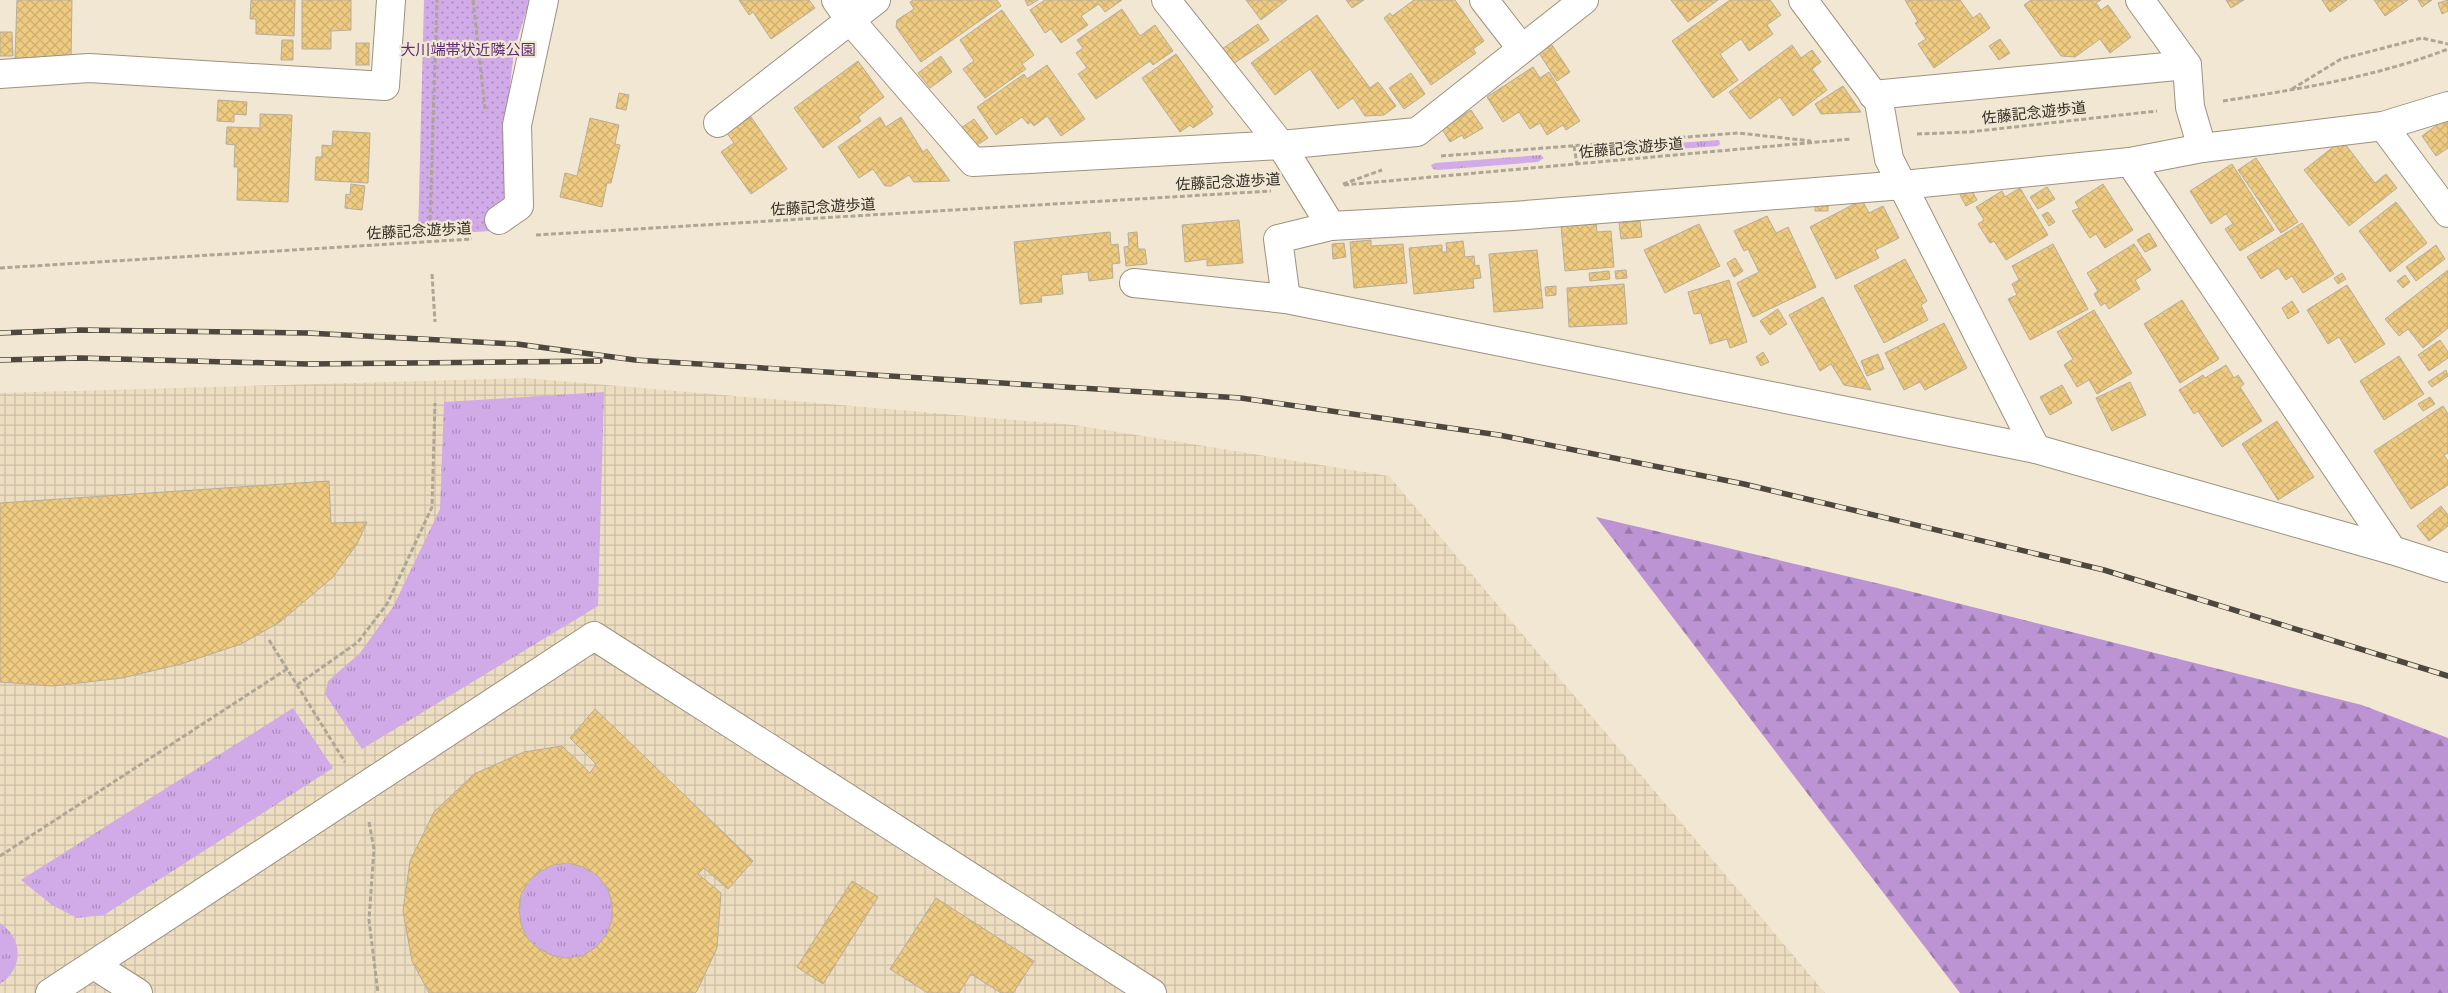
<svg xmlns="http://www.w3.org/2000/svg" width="2448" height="993" font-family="'PT Sans Narrow','Noto Sans JP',sans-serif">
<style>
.industrial{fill:url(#industrial-grid)}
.grass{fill:url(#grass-tufts)}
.forest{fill:url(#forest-firs)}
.park{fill:url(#park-dots)}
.building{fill:url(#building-cross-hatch);stroke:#b7ad99;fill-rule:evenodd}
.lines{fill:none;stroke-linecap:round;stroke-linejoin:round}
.minor-casing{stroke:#9c927e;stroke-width:30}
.path{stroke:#aea695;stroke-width:3;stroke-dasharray:5 2.5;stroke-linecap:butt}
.minor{stroke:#fff;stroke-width:28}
.rail-casing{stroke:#4d483e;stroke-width:5.5}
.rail{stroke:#f2e7d2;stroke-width:4;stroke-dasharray:11;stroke-linecap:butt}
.labels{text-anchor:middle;stroke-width:4.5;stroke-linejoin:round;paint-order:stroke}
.park-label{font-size:15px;fill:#5d2b76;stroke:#f2e7d2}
.street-label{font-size:15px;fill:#332f27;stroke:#f2e7d2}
</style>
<defs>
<pattern id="industrial-grid" width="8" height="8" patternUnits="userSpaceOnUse" patternTransform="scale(1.25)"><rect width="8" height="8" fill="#eddec2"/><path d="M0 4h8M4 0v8" fill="none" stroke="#ccbfa7"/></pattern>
<pattern id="grass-tufts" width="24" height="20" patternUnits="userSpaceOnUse" patternTransform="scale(1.25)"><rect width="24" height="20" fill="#d1abe7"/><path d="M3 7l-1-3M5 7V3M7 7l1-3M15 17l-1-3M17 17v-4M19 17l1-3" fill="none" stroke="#aa8cbb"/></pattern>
<pattern id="forest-firs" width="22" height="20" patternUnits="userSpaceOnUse" patternTransform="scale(1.25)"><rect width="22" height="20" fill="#bc93d3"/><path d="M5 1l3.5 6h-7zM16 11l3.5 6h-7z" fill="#9978ab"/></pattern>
<pattern id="park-dots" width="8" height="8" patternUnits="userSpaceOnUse" patternTransform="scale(1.25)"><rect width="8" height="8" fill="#d1abe7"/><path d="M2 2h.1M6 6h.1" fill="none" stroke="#aa8cbb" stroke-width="1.8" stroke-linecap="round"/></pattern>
<pattern id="building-cross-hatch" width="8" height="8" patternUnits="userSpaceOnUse" patternTransform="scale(1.25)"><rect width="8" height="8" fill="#efcb82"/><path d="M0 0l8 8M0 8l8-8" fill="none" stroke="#cdaf70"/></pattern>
</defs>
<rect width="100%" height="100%" fill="#f2e7d2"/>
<polygon class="industrial" points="525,378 1075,425 1389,476 1825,993 0,993 0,393"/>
<g class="grass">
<polygon points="1719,140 1720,144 1718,146 1613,154 1602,151 1603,148"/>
<polygon points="1541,155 1544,158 1538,162 1438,170 1433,169 1431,165 1435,163"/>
<polygon points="604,392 598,606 362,749 325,694 328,681 360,653 393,607 440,509 444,402"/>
<polygon points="293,708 333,768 104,915 77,918 52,905 21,880"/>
<circle cx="566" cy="911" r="47"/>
<path d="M 0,923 C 24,939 23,969 0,984 Z"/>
</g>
<polygon class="forest" points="1596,517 1893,587 2362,705 2448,738 2448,993 1960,993"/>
<polygon class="park" points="424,0 530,0 514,50 507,113 509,203 489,231 418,236"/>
<g class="building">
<polygon points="17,0 72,0 71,60 15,58"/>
<polygon points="251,0 295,0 294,36 256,34 256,19 250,19"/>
<polygon points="302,0 351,0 351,30 331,31 331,49 302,49"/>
<polygon points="739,0 809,0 815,8 771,39 753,12 749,15"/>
<polygon points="913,0 997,0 1001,6 921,62 896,27 897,20 914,9 910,2"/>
<polygon points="1025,0 1038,0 1028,6"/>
<polygon points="1045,0 1122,0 1105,12 1099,4 1081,16 1088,25 1061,43 1051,29 1045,33 1030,10"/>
<polygon points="1246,0 1287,0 1261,20"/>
<polygon points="1346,0 1364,0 1352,8"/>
<polygon points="1414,0 1455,0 1484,41 1473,49 1476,53 1431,85 1384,18 1390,13 1392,16"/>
<polygon points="1671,0 1718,0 1688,22"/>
<polygon points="1730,0 1770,0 1781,15 1767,25 1773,34 1749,51 1741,39 1720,54 1738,80 1713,98 1672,41"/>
<polygon points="1905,0 1960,0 1973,18 1980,13 1990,28 1934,68 1918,44 1926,39 1915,23 1918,22"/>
<polygon points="2031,0 2101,0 2096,3 2101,10 2108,5 2131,37 2110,53 2100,39 2075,57 2061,56 2024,5"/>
<polygon points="2226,0 2244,0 2231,8"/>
<polygon points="2322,0 2347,0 2330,12"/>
<polygon points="2374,0 2408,0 2385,16"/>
<polygon points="2418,0 2432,0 2422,7"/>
<polygon points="2448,0 2448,11 2442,14 2438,3"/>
<polygon points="1122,9 1140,36 1155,25 1173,51 1153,65 1150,61 1096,99 1078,74 1087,68 1076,53 1083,48 1077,40"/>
<polygon points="1002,10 1034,55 1022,64 1026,69 985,98 963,69 974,61 960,40"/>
<polygon points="1317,15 1370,88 1378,82 1396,106 1384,115 1365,116 1353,98 1338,109 1310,69 1275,95 1251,63"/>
<polygon points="1258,24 1269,40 1233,64 1222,49"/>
<polygon points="0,32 12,32 13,56 0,56"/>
<polygon points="2000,39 2010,53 1999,60 1989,46"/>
<polygon points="282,40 293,40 293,60 281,60"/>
<rect x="356" y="43" width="13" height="22"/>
<polygon points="1552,45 1570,72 1557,81 1539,53"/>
<polygon points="1792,45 1801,58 1812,50 1821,62 1812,69 1827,90 1793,116 1780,97 1750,119 1729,92"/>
<polygon points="1176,54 1213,107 1210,109 1213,114 1193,128 1190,125 1180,132 1142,78"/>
<polygon points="941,56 952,72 930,88 918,73"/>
<polygon points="858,61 884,97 858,117 861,121 823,148 794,108"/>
<polygon points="1047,65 1085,119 1061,136 1047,116 1034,126 1031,122 1028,124 1022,117 996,135 977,107 1024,74 1027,79"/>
<polygon points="1533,67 1540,78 1549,72 1580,121 1566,130 1563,125 1547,135 1540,123 1530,129 1519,112 1503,122 1487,97"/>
<polygon points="1411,73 1425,94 1404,109 1389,88"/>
<polygon points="1843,86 1861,112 1821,114 1815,104"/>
<polygon points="619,93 629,95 626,110 616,108"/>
<polygon points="218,100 247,102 246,115 234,114 234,122 217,121"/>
<polygon points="1471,110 1483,128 1464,139 1462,135 1450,142 1442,129"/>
<polygon points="260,114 292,115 288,202 237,200 238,167 234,167 235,145 226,144 227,127 260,128"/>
<polygon points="751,117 787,169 751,194 721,152 734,143 727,133"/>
<polygon points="880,117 886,127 901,117 923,152 927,149 950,181 914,182 909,175 891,186 885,186 873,169 859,178 838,147"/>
<polygon points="2448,117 2448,148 2436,156 2422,136"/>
<polygon points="590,118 619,125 615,144 620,145 611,183 607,183 602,207 560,197 565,173 577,176"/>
<polygon points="974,119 988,138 974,147 961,128"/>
<polygon points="333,131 370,133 368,183 315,180 316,157 322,157 322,145 332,146"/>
<polygon points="2342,140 2375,183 2386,174 2397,188 2349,226 2304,170"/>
<polygon points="2256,158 2298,222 2281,233 2238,170"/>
<polygon points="2232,164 2274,230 2240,251 2225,229 2233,224 2226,214 2211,224 2190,191"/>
<polygon points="351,184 365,186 362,210 345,208 346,194 350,195"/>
<polygon points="2103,184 2133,230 2105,248 2096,234 2090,238 2072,211 2079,208 2075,202"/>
<polygon points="2047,187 2055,199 2038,209 2030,197"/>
<polygon points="2020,188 2048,235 2006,260 1994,241 1990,243 1978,224 1984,220 1976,207 2002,191 2005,197"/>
<polygon points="1971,189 1977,200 1966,206 1960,195"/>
<polygon points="1862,200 1869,213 1883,206 1899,238 1875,250 1879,258 1836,279 1810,227"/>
<rect x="1815" y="202" width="13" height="9"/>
<polygon points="2396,202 2427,243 2390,272 2359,231"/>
<polygon points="2048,212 2055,222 2049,226 2042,215"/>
<polygon points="1767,216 1776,233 1788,227 1816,287 1753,317 1737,283 1759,272 1748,249 1744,251 1734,231"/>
<polygon points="1239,220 1243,263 1207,266 1207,259 1185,262 1182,225"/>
<polygon points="1640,221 1642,237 1621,239 1619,223"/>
<polygon points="1596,223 1597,232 1611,231 1614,267 1565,271 1561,226"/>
<polygon points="2302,223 2334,274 2303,293 2292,276 2286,280 2278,268 2261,279 2247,257"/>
<polygon points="1699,224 1720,266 1665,293 1644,250"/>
<polygon points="1110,232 1111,245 1118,244 1120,263 1112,264 1113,278 1089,281 1088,272 1061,275 1063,294 1041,296 1042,302 1020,304 1014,242"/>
<polygon points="1137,232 1138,249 1145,249 1147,264 1126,266 1124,247 1129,246 1128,233"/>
<polygon points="2149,233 2157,246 2145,252 2137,240"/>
<polygon points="1371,240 1371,246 1403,244 1407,283 1354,288 1350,242"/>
<polygon points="1463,241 1465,257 1474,256 1475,266 1479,265 1481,278 1473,279 1474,288 1414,294 1409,248 1442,245 1442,252 1447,252 1446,243"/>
<polygon points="1344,243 1346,257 1333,259 1332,244"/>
<polygon points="2053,244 2088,309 2030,340 2008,299 2017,295 2012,284 2019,280 2012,266"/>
<polygon points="2134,244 2151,270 2135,280 2140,289 2109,309 2105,303 2101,306 2094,294 2098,291 2087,273"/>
<polygon points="2436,245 2445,259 2416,281 2406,267"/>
<polygon points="1537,250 1543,308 1494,312 1489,254"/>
<polygon points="1735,258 1743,271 1734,277 1727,263"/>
<polygon points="1905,259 1927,301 1921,305 1928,320 1884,343 1854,286"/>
<polygon points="1626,270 1627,278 1616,279 1615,271"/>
<polygon points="2448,270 2448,328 2423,348 2408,329 2399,336 2385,319"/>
<polygon points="1609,271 1610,279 1590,281 1589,273"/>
<polygon points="2342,273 2346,279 2338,284 2334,278"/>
<polygon points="2405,275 2410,282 2403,288 2397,281"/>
<polygon points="1729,280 1747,342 1730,348 1727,339 1710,344 1701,313 1694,314 1688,292"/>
<polygon points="1624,284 1627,324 1569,327 1567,288"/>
<polygon points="2347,285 2385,344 2355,363 2339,337 2328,344 2307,310"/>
<polygon points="1556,286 1556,295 1546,296 1545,287"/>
<polygon points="1823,297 1871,390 1844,385 1831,364 1820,371 1789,315"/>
<polygon points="2182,300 2219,359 2180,383 2144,324"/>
<polygon points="2292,301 2299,312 2288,319 2282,308"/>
<polygon points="1778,309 1787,324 1770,335 1760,321"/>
<polygon points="2094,310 2132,373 2097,394 2089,380 2077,387 2064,365 2073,359 2057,332"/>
<polygon points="1944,323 1967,368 1925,390 1920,382 1904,390 1885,353"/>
<polygon points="2440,340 2448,352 2448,358 2429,371 2418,355"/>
<polygon points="1763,352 1769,362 1761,366 1756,357"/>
<polygon points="1878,354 1884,369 1867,376 1861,361"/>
<polygon points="2399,356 2424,394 2384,420 2360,381"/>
<polygon points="2226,365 2234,378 2238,375 2244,384 2240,387 2262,421 2222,447 2198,411 2194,414 2179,390 2203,375 2205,378"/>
<polygon points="2446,370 2448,376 2432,387 2428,382"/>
<polygon points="2130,382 2146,415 2112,431 2096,398"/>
<polygon points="2062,385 2072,403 2050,415 2040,397"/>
<polygon points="2430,397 2435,404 2423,411 2418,404"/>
<polygon points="2443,406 2448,414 2448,453 2444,455 2448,461 2448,485 2411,509 2374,451"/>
<polygon points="2277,421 2314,477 2278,500 2242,444"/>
<polygon points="329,481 331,523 367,522 357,544 333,577 280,622 241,644 181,664 122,678 53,686 0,682 0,503"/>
<polygon points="2441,506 2448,515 2448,526 2429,541 2417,526"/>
<path d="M 595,709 L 753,861 L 728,889 L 704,868 L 698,874 L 721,893 L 717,948 L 697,991 L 695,993 L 429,993 L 412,961 L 403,911 L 410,861 L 434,812 L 474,774 L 524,752 L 562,746 L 590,773 L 596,764 L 570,738 ZM 568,863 L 583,867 L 597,875 L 608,889 L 612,904 L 612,920 L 606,935 L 596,947 L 582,956 L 565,958 L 551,955 L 538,948 L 527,938 L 521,924 L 519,909 L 521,895 L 528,882 L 539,872 L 553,865 Z"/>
<polygon points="852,881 878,897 823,984 797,967"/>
<polygon points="936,898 1034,961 1013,993 1001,993 971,974 959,993 928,993 890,969"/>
</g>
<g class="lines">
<defs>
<g id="minor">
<polyline points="836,0 850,20 973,162 1281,145 1417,132 1584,0"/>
<polyline points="1166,0 1281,145 1331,226 1513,216 1903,185 2130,162 2202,148 2383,126 2448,106"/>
<polyline points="1484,0 1522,49"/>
<polyline points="1803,0 1879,102 1889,159 2036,449"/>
<polyline points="2140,0 2187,65 2190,107 2202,148"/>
<polyline points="0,74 89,68 385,86 391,0"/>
<polyline points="1873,95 2187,65"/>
<polyline points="718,123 876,0"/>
<polyline points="2383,126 2448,213"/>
<polyline points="2130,162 2392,550"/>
<polyline points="499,220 519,206 517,125 544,0"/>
<polyline points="1331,226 1278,239 1286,299 2036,449 2392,550 2448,568"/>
<polyline points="1134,283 1286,299"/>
<polyline points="94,965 138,993"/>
<polyline points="50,993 594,636 1152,993"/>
</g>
</defs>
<use href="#minor" class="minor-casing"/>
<g class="path">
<polyline points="473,0 485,109"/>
<polyline points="2292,89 2341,59 2422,38 2448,44"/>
<path d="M 2223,101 C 2299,89 2376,77 2448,49"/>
<polyline points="1917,134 1969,132 2157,111"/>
<polyline points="1574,146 1577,164"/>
<polyline points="1441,156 1738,133 1811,141"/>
<polyline points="1343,184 1382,170"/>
<polyline points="1344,185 1851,139"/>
<polyline points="430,220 437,0"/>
<polyline points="536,235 1271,191"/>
<polyline points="0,268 472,239"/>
<polyline points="432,274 435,322"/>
<polyline points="269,640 345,762"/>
<polyline points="297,685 358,642 387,604 432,507 435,403"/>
<polyline points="369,822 374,849 369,920 378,993"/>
<polyline points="0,856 287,669"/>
</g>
<use href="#minor" class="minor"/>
<defs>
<g id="rail">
<polyline points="0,333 80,330 307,333 384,337 517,344 635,360 1241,398 1499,435 1744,484 2104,570 2448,676"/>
<polyline points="0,360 80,358 307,364 600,361"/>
</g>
</defs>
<use href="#rail" class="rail-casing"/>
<use href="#rail" class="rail"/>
</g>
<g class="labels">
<g class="park-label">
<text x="468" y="55">大川端帯状近隣公園</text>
</g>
<g class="street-label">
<text transform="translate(2034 113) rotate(-6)" y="5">佐藤記念遊歩道</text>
<text transform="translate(1631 148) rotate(-5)" y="5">佐藤記念遊歩道</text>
<text transform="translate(1228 182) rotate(-3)" y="5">佐藤記念遊歩道</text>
<text transform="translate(823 207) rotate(-3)" y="5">佐藤記念遊歩道</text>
<text transform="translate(419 231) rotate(-3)" y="5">佐藤記念遊歩道</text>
</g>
</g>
</svg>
